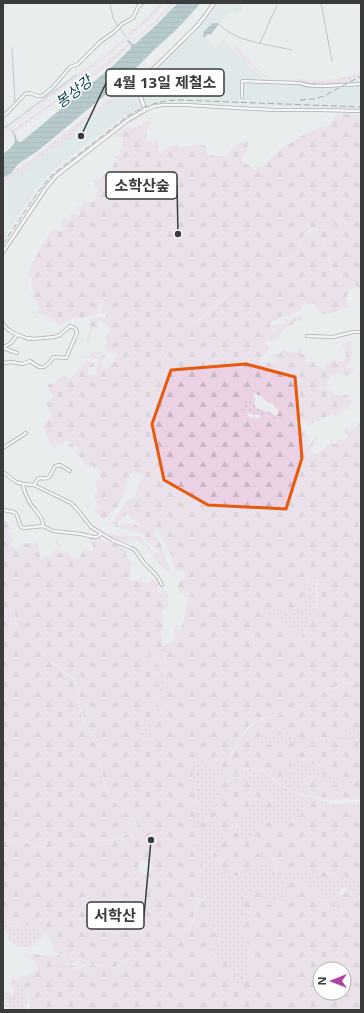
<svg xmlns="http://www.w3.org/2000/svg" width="364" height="1013" font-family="'Noto Sans','Noto Sans KR',sans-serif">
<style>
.built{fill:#d6e4e5}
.grass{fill:url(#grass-dots)}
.forest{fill:url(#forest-firs);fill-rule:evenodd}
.water{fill:url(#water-rules)}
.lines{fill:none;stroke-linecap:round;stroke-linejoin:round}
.stream{stroke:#79a0a5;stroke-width:1}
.minor-casing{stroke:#636768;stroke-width:4}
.major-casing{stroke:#636768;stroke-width:4.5}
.minor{stroke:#fff;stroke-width:2.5}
.major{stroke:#fff;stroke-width:3}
.rail{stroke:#565859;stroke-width:1;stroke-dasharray:6 3;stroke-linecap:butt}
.marked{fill:none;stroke:#e8590c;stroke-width:3;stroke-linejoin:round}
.labels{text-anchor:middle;stroke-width:3;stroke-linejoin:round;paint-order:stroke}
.water-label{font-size:15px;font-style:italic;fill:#0d484f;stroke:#fff}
.leader{fill:none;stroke:#3a3c3c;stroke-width:1.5}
.callout-dot{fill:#3a3c3c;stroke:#fff;stroke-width:1.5}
.callout{fill:#fff;stroke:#3a3c3c;stroke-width:1.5}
.callout-label{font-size:15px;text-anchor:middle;font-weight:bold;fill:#3a3c3c}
</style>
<defs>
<pattern id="grass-dots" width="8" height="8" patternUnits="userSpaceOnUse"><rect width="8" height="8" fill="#ead2e4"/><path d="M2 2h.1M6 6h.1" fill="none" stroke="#c9b5c4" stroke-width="1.8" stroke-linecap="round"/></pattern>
<pattern id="forest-firs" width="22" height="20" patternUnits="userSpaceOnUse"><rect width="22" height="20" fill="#ead2e4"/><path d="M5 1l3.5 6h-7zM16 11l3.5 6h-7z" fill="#c9b5c4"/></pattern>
<pattern id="water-rules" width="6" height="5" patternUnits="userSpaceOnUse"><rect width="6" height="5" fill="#79a0a5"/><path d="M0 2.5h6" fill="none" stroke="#648488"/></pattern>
</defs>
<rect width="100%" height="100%" fill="#e9edee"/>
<polygon class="built" points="217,3 240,3 242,7 241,10 239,13 238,14 231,12 228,14 211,34 211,35 206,39 216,48 223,39 252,68 266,80 325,85 345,83 361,74 361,109 173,102 147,104 123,117 56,168 47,177 37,189 3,239 3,182 17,171 118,96 144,78 166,58 170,55 194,33 208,17"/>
<g class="grass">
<path d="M 161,3 L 165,3 C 133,39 96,66 57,94 C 39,107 21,121 3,134 L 4,132 L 115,51 L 129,37 L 140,29 L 139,25 Z"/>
<polygon points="171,3 174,3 158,21 131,43 130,42 149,26"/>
<polygon points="138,25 138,29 126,38 112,52 3,131 3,130 92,64 105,55"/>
<polygon points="129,43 130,44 122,53 113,61 14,133 12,130 74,87 73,85 79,81 81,81 121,50"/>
<polygon points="231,46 237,46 255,67 267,76 267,79 252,67"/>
<polygon points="158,60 158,61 132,87 118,96 76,128 78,131 51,151 49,150 35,160 21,175 17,171 3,183 3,179 17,168 19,169 102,104 133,82"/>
<path d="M 361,71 L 361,74 L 345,83 L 325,85 L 299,82 L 300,78 C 314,85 349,78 361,71 Z"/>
<path d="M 256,399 L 254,402 L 256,408 L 266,411 L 269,411 L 274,415 L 286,418 L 276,420 L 265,415 L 262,416 L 247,413 L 240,413 L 239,408 C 244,404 249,400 256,399 Z"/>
<path d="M 315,576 L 318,581 L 315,587 L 317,596 L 316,605 L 309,623 L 299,640 L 295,630 C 285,627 283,626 278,616 L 270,620 L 267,618 L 267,613 L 270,613 L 272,610 C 280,609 291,616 296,606 L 298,605 L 298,608 L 304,611 L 303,608 L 305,608 L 309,605 L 301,605 C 300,601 305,597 308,595 L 308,586 Z"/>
<path d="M 173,642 C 162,649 162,665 163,677 C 164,682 163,687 165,693 L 152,736 L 141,738 C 140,724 150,722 156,711 C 159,706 160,683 157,676 L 160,654 L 142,657 L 141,654 L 162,648 L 163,646 Z"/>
<polygon points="91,727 92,727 93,728 94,730 101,741 103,749 101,765 107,787 112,795 124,806 138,825 138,826 125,811 111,798 108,793 100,765 100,747 97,738 90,730"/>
<polygon points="361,728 360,752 358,749 360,746 358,741 353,739 345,739 326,745 313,746 305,744 299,742 294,743 283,742 271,745 262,743 256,738 257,737 262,738 267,736 277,735 287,733 289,736 293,736 306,743 339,736 352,730"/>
<path d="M 196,757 L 199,757 L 198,761 L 209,766 L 217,768 L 220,766 L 221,767 L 219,771 L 223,774 L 222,779 L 216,781 L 216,783 L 221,781 L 221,783 L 220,785 L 220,788 L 216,792 L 220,793 L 220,795 L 212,811 L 206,820 L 198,824 L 197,828 L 193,829 L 191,828 C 191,821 196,814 197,806 C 198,799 194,793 197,787 C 193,779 192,772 192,764 L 194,764 L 193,760 Z"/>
<path d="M 299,757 L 301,758 L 304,762 L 316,765 L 321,773 L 327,776 L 337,776 L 345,780 L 353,781 L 361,781 L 361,783 L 346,782 L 344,786 L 333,785 L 332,779 L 320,775 L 304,777 L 302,779 L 303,781 L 299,785 L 300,787 L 301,788 L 302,791 C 307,795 314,794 318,798 L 297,793 L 277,782 L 289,776 L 293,772 L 290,769 L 289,764 Z"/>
<path d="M 245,769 L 249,769 L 264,772 L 276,783 L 297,794 L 318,799 L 324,802 L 331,804 L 342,804 L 351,802 L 357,804 L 361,804 L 361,808 L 357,808 L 353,806 L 336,811 L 334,809 L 324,806 L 320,806 L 314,803 L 309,802 L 306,807 L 305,814 L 298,817 L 296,819 L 285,824 L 274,821 L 258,823 L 254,830 C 254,831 254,835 254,836 C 251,845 233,838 237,826 C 238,822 242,819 245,816 C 247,811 249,806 251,801 L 259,798 L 262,800 L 274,800 L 272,798 L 272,795 L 260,790 L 254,783 L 248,777 L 237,774 L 242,770 Z"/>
<path d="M 216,815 C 212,824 214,831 223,836 L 223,847 L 213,855 C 214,859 216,861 218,865 C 219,870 220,874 222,879 L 227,875 L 242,876 L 246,874 L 249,872 L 262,868 L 264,857 L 254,851 L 256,850 C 263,852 270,855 275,862 L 274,867 L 283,874 L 292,871 L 310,873 L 324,878 L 331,877 L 353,879 L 361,877 L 361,897 L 358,897 L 349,890 L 343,888 C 334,895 344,900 341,909 L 334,913 L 333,912 L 335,907 L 335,902 L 332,899 L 330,898 L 326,900 L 320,906 L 318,904 L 316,888 L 311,886 L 284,884 L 284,892 L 282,895 L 271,905 L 267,904 L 265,895 L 252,890 C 243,896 243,900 243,910 C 243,915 244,918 246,923 L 243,926 L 240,932 L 244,937 L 249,948 L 247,956 C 254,971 246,974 240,989 L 233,980 L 232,971 L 227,965 L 221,959 L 215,957 L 208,951 C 211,948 213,943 217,940 L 218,941 L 222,938 L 217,935 L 209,929 L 212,925 L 217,922 L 214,920 L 211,921 L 210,915 L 207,913 L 205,908 L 206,902 L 202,900 L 211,893 L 213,894 L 211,892 L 199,901 L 199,895 L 197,892 L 202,874 L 201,867 L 202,862 L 202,858 L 192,845 L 196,845 L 197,841 L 201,837 L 205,826 Z"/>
<polygon points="3,922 10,926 18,927 17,926 23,924 42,928 41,931 45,933 33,946 29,948 25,947 20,947 8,940 9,936 5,931 3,930"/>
<path d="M 11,978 L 20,980 C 20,985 22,987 25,992 C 27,995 28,998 28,1002 L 24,1005 L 27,1007 L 26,1010 L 10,1010 L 6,1006 L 3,1007 L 3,1000 L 5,1002 L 8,1000 L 3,995 L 3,992 L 13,995 L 14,989 L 11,986 Z"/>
</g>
<g class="forest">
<path d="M 343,114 L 361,116 L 361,219 C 353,221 344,224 336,225 C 333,225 329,225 326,225 C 310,226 300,235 300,251 L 270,269 L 237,286 L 220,302 L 209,310 L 203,317 L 185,327 L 169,352 L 165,356 L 165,357 L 169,352 L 185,327 L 204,318 L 210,310 L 221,303 L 237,286 L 297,254 L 300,251 C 301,241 304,233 315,229 L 321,236 L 327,252 L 331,266 L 334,272 L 342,280 L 356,287 L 349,291 L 346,298 L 350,306 L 333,313 L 323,314 L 315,307 L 316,305 L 315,303 L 313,304 L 311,303 L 307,305 L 307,302 L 300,307 L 302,309 L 287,317 L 284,315 L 269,324 L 274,333 L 276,332 L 272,326 L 280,323 L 282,325 L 285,323 L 284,320 L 286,319 L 288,322 L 292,320 L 294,317 L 302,318 L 302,321 L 298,320 L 294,324 L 287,326 L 284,330 L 280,333 L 276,339 L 273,341 L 269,341 L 265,343 L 270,349 L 259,362 L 261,364 L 265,361 L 278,364 L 277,362 L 273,361 L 272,358 L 268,355 C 274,356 275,354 280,354 L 281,351 L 285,350 L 288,353 L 296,352 L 301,348 L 303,349 L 300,353 L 306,356 L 305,361 C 310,361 313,361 316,366 L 323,367 L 331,360 C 336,362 348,363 346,354 C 345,351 342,347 341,345 L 351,341 L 352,355 L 351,358 L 347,365 L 348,368 L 353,368 L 352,373 L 349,376 L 338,373 L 333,374 L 329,377 L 330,379 L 327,380 L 328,385 L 326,388 L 337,395 L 347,395 L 353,401 C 349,408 343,412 336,415 L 333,413 C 327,417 317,422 309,425 L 305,422 L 298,420 L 296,422 L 302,429 L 304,429 L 308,438 C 307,441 307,443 309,445 L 315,438 L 317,440 L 311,446 L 312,451 L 314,454 L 317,454 L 327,447 L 327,445 L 331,443 L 330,440 L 331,439 L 334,444 L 337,443 L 338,440 L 343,439 L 344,441 L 347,439 L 348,436 L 347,433 L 345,433 L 344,430 L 347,428 L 349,431 L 359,426 L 358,423 L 361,420 L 361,517 L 354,547 L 361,520 L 361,545 L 353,552 L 361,546 L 361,680 L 353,681 L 328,689 L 316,695 L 291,711 L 267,717 L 252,723 L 248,727 L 240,738 L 227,760 L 231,757 L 241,738 L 249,728 L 253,724 L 267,718 L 291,712 L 316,695 L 329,690 L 353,682 L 361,681 L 361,728 C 349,730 339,736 328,739 L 326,741 C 320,742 313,745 306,743 C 300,741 296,736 288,736 L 287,733 L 277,735 L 267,736 L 262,738 L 257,737 L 256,738 L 262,741 L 262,743 L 271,745 L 283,742 L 294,743 L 299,742 L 305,744 L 313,746 L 326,745 L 345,739 L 354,739 L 360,744 L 358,749 L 361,752 L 361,781 L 353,781 L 345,780 L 337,776 L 327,776 L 321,773 L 316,765 L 304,762 L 301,758 L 299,757 L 289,763 L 292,765 L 290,769 L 292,770 L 293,772 C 286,779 285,779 277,782 L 264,771 L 249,768 L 242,769 L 230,779 L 224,782 L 224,783 L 231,780 L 237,774 C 244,775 250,776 254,783 C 256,785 257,788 260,790 C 264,793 268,791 272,793 L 272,798 L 275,802 C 268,815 264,803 259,798 C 248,800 250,805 246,814 C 243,818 238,822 236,826 C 234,838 251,845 254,836 C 254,835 254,831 254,830 L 258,823 L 274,821 L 285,824 L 296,820 L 297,817 L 305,814 L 306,807 L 306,803 C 314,800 315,805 321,806 C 328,808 330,805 336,811 L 340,810 L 341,807 C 351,803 352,807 361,808 L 361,877 L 353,879 L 331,877 L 324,878 L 310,873 L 292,871 L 283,874 L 275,873 C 275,869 275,866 275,862 C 273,855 262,852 256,850 L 254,851 L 264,857 L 265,863 L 262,868 L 249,872 L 246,874 L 242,876 L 227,875 L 222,879 C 220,875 219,870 218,865 C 216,861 214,859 213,855 L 223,847 L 223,836 C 213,831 213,825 216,815 L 205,826 L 201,837 L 197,841 L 196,844 L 192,845 L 202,858 L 202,862 L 201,867 L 202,878 L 197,892 L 199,895 L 199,901 L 196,906 L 193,920 L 186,927 L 178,942 L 172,948 L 169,948 L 156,956 L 128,962 L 124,961 L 117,966 L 114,967 L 92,964 L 86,964 L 75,968 L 71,968 L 57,957 L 46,956 C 51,955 57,954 62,957 C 70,963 68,970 81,963 L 80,961 C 64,966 71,960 62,955 C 60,953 57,953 55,952 L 51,942 L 51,939 L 45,932 L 41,931 L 42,928 L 23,924 L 16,925 L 10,925 L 3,922 L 3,842 L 19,841 L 40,847 L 51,848 L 65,842 L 77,840 L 90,839 L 102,841 L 112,841 L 132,832 L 136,826 L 138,827 L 138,825 C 134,818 129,811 123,805 C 119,802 114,799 111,795 C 106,787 100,769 101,759 C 101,754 103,749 102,744 C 100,737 95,734 93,728 L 91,727 L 90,730 L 87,727 L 83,716 L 80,706 L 79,692 L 77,689 L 76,680 L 74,678 L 69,674 L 63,672 L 58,666 L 53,663 L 48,658 L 42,650 L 30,642 L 21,633 L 17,626 L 15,615 L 12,611 L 3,608 L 3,520 L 8,523 L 10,529 L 8,530 L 8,532 L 11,532 L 12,536 L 10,538 L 13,540 L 10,545 L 17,550 L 24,542 L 27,545 L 27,543 L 32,543 L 34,541 L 39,544 L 37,547 L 40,550 L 39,554 L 40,555 L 41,560 L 53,554 L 52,552 L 56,551 L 58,546 L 56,545 L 56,539 L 57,538 L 58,543 L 62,545 L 58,550 L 60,553 L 64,554 L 65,551 L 69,553 L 69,555 L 73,558 L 80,558 L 82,552 L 84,549 L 94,551 L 92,542 L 89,537 L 95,539 L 99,537 L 107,543 L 109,541 L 132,549 L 132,550 L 126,548 L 123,548 L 122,549 L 128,552 L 126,553 L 126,555 L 132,564 C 128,569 131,575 129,580 L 131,582 L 133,580 L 137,581 L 140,577 L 143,577 L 142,582 L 149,583 L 151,580 L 158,579 L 161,584 L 157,586 L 158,593 L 164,589 L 168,594 L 167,608 L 162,612 L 163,629 L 160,631 L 163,646 L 162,648 L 141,654 L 142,657 L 160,653 L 157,676 C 160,684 159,708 155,715 C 153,718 151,719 148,721 C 143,724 140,733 141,738 L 152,736 L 165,693 C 161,681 162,660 167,648 C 168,645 171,644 173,641 C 174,639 175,634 175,632 L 174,631 L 174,626 L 177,629 L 181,630 L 186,609 L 188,599 L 192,593 L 197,597 L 202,604 L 206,606 L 209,610 L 224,615 L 237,623 L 247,631 L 252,638 L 260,664 L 254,641 L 253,638 L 247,631 L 238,623 L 224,614 L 210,610 L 206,606 L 202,604 L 193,592 L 187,598 L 178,590 L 178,585 L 185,577 L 186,574 L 184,572 L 174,568 L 172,557 L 157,529 L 153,531 L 157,539 L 161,544 L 170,571 L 168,572 L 155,559 L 145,545 L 141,542 L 136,540 L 122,542 L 109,537 L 109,535 L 112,533 C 120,538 130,537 139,536 L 145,542 L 154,553 L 159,552 L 158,549 C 151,546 146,541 144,535 L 134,531 L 115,527 L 116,526 L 115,523 L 109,526 L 107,526 L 108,525 L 114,521 L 125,503 L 128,500 L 134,498 L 136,494 L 140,482 L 144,476 L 143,475 L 132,472 L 129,475 L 127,485 L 119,504 L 108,516 L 105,518 L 100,518 L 100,516 L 95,511 L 96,508 L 101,508 L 99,505 L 97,506 L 96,502 L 98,501 L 97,499 L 95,499 L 95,492 L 98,490 L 95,482 L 98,479 L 102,479 L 99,474 L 101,473 L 101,470 L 98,466 L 96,467 L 95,468 L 93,469 L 93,465 L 90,466 L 84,464 L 83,460 L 75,452 L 76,451 L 79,453 L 79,450 L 75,448 L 77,448 L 78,447 L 75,444 L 72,448 L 68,445 L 69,443 L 71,445 L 72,443 L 66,440 L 62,445 L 59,443 L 55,448 L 50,443 L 43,427 L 52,414 L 46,403 C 49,401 52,400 53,396 L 48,387 L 48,384 L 56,383 L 57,379 L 65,376 L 68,378 L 71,378 L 78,371 L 78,370 L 88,360 L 91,362 L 93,362 L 95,366 L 87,369 L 89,375 L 93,374 L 95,376 L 97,375 L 96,369 L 100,361 C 95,359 90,356 85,358 L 85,357 L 86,356 L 89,356 L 90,354 L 95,352 L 104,352 L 98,355 L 96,354 L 93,355 L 100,357 L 103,355 L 105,355 L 105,357 L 101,362 L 103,364 L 100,368 L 102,369 L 104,367 L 107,370 C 111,363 116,360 117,353 L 105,350 L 104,346 L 107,343 L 106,337 L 107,334 L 111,333 C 110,326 105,323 100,319 L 97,324 L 99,327 L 96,330 L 94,327 L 91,330 L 92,332 L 90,335 L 89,341 L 86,341 L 90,329 L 90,319 L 98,317 L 105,318 L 107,313 L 106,311 L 102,314 L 100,310 L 103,306 L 103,303 L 101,303 C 98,306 98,308 98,313 C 93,315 79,319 74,318 C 69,321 65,323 59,326 L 50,318 L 51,317 L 49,318 L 45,315 L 38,313 L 39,307 L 35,303 L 37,301 L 36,300 L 29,295 L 35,295 L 31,284 L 32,278 L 28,275 L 29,270 L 44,242 L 53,229 L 62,232 L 63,227 L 60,224 L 61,221 L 72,214 L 79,215 L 81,213 L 75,206 L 76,206 L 81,208 L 86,201 L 87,203 L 92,201 L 94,202 L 99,189 L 98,187 L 95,187 L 96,184 L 93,181 L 98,178 L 100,179 L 107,172 L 112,171 L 113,164 L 118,160 L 117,158 L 113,161 L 113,160 L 115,156 L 121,154 L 119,151 L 123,148 L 122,144 L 123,142 L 123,137 L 121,136 L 113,138 L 112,137 L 123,132 L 123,131 L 118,130 L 119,129 L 121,128 L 134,129 L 147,121 L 150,121 L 151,123 C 147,127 145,137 148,141 L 156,140 L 160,141 L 157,143 L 159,151 L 160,152 C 166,148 170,145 178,145 L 179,147 L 191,146 L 193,144 L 206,146 L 206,154 L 214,156 L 227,156 C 232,148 238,140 248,142 L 247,151 L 242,157 L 242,163 L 249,165 L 253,169 L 255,170 L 258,167 L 262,167 L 281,149 L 303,135 L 322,127 L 327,126 L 330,124 L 337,115 ZM 254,393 L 261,396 L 264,400 L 273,404 L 274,407 L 278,409 L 277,416 L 286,417 L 276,420 C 268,416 266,412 258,419 L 249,417 L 247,413 L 240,413 L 239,408 C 244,404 250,400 256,399 L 253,396 ZM 127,512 L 131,519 L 137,521 L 141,525 L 140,528 L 135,524 L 124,523 L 118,526 L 117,523 L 120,520 L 122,520 L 123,517 L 126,515 ZM 315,576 L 319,581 L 316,587 L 318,596 L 317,605 L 310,623 L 299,640 C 297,635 298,631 293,629 C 291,629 288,628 286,627 C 282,624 280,618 276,614 L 275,618 L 272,616 L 271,616 L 271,618 L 270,619 L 268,618 L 267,613 L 268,613 L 269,614 L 272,610 L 279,610 L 280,613 L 284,611 C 285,612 287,613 288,613 C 290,613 295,607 296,606 L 298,605 L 298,608 L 302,610 L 302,613 L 304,613 L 304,611 L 303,608 L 308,606 L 309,604 L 303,604 L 302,606 L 301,604 C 302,600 305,598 308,595 L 308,586 ZM 196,757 L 199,757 L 198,761 L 207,765 L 214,771 L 217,771 L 217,768 L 220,766 L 221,767 L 219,772 L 223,774 L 222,779 L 218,778 L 214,782 L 216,783 L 221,781 L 221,783 L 218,785 L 218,786 L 220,788 L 219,789 L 215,787 L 214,789 L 216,792 L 220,793 L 220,795 L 212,811 L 208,813 L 206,820 L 204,821 L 203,820 L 199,822 L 198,824 L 196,824 L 197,828 L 193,829 L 191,828 L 192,826 L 191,825 L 195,816 L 198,805 L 195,791 L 198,784 L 193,779 L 192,764 L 195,764 L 195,762 L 193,760 ZM 141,860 L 152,865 L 152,867 L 147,875 L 139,871 L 138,866 Z"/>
<polygon points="361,220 361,290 357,286 343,280 334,272 332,266 328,252 321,236 315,228 324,226 340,225"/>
<polygon points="3,609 12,611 14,616 16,626 21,633 30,642 42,651 48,659 53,664 57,666 63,673 68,675 75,680 76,689 78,692 79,706 83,721 86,727 96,738 100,747 99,765 107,793 111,799 125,811 132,820 134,823 135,827 132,831 111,840 102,840 90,839 77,839 68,841 51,847 40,846 19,840 3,842"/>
<polygon points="306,774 314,776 320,775 332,779 333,780 333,785 344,786 345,782 361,783 361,800 347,799 341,800 321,799 317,796 305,794 302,791 302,788 300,787 299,785 303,781 301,779 304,777"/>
<path d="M 297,879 L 305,881 L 313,887 L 318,889 L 318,904 L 320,906 L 330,898 C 338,901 335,906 333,912 L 334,913 L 341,909 L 342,905 L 339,896 L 349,890 L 354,895 L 361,899 L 361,1010 L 31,1010 L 27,994 L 21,987 L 20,976 L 26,976 L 38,969 L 33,960 L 30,957 L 20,954 C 32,953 46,955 57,958 L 69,968 L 73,969 L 81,968 L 87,965 L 92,965 L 114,968 L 118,967 L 124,962 L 128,962 L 157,956 L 169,949 L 173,948 L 179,942 L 186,928 L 194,921 L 196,907 L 200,901 L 202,900 L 205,900 L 206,902 L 205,908 L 207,912 L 209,911 L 210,912 L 211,920 L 216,919 L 219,920 C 216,924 212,924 209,929 L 217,935 L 223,935 C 222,938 221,940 218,941 L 217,940 C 214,943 211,948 208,952 C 213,958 219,957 225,961 C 229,965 229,970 235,973 L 236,976 L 233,980 L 240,989 C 246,975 255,970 247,956 L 250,948 L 245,937 L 240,932 L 243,926 L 246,923 C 244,918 243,915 243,910 C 243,898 242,897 252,890 L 265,895 L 267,904 L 271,905 L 282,895 L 284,892 L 284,884 L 292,880 ZM 320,969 L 344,969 L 344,993 L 320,993 Z"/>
</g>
<g class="water">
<path d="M 178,3 L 201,3 L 177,29 L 153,51 L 128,76 L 39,150 L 18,164 L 11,173 L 3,178 L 3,154 C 13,146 20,142 10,129 L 11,129 L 16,136 L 17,140 L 19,142 L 21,142 L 114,65 L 131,48 L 131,45 L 127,41 L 128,39 L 132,44 L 135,44 L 153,28 Z"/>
<polygon points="213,23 218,23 219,24 211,34 207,34 204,38 203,36 204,33 203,32"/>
</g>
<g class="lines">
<g class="stream">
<polyline points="110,3 113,18 118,26"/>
<polyline points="321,3 332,61"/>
<path d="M 219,24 C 237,43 268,44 292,50"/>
<polyline points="120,28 125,36"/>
<polyline points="260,43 278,3"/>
<polyline points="12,48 15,102"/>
<polyline points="3,129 76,75"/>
</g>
<defs>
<g id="minor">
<path d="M 242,97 L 242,82 L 243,81 L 300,83 C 309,89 348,84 361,84"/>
<polyline points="145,110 155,106 164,105 186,105 274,110 320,110 361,111"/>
<polyline points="3,116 9,111 25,94 30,93 38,96 42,96 53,87 70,67 78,64 100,42 114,32 122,24 133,18 138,7 142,3"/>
<path d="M 3,323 C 8,333 19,335 29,339 L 29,338 L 32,339 L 54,337 L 60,335 L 70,326 C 74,327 77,329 77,333 L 66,358 L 54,357 L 49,363 L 44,367 L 39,367 L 30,361 L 23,364 L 11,362 L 5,363 L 3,362"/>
<polyline points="307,336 333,337 353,332 361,332"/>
<polyline points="3,348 12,342 17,335"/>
<polyline points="3,348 17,353"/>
<polyline points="3,448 26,433"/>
<polyline points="3,472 16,482 23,484 34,485 71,503 77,509 91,527 112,540 129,547 135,550 144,563 157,576 162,585"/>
<path d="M 23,484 C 23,489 29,503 33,507 C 38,514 43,517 43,526"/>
<path d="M 34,485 L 37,480 L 39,478 C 52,480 50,475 55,466 L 60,465 L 70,471"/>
<path d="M 3,510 C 22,513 14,512 21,527 L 24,528 L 43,526 L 53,531 L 81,534 L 93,537 L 97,537 L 101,534"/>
</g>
<polyline id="major" points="3,252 46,188 56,176 128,120 145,110 138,89 139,83 197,26 205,16 214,3"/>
</defs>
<use href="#minor" class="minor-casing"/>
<use href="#major" class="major-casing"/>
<use href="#minor" class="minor"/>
<use href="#major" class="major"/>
<g class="rail">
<polyline points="300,100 313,99 324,96 361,76"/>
<path d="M 3,244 L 38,192 L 50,177 L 57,171 L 128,116 C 144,105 162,100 181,100 L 361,107"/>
</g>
</g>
<path d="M0 0H364V1013H0ZM 246,364 L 295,377 L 302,458 L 286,509 L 208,505 L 164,480 L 152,424 L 171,370 Z" fill="#e9edee" fill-opacity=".55" fill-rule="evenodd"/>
<path class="marked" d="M 246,364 L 295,377 L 302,458 L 286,509 L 208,505 L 164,480 L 152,424 L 171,370 Z"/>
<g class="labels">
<g class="water-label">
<text transform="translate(74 92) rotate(-38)" y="5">봉상강</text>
</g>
</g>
<path class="leader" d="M81 136L106 83M178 234L177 185M151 840L144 916"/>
<g class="callout-dot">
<circle cx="81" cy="136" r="4"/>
<circle cx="178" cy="234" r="4"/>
<circle cx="151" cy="840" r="4"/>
</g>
<g class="callout">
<rect x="106" y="69" width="118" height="27" rx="4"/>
<rect x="106" y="172" width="71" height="27" rx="4"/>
<rect x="87" y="902" width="57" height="27" rx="4"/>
</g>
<g class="callout-label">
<text x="165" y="88">4월 13일 제철소</text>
<text x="142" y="191">소학산숲</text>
<text x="115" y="921">서학산</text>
</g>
<rect width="364" height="1013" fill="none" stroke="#3a3c3c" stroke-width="8"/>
<g transform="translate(332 981) rotate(270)"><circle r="19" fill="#ffffff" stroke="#b0b1b1"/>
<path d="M0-3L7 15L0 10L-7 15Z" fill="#b2429f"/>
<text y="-6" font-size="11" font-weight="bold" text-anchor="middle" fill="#3a3c3c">N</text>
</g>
</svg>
